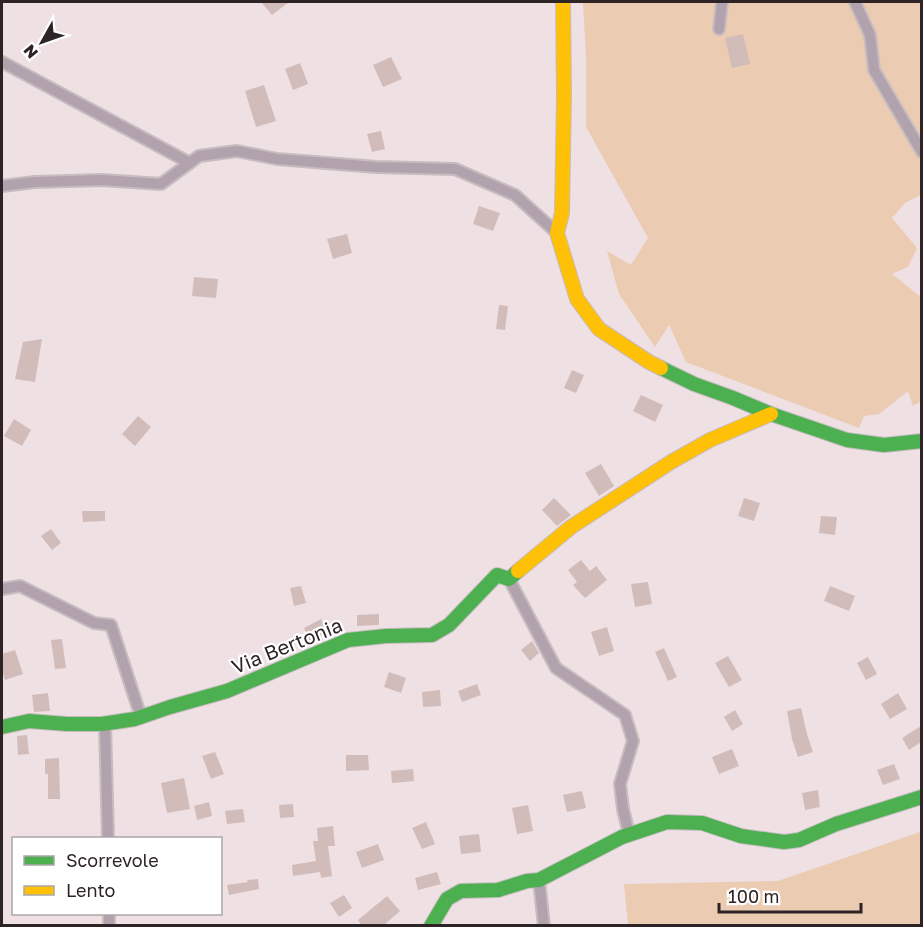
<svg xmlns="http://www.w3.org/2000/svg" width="923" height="927" font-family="'Golos Text',sans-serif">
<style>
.green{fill:#ebcbb2}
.building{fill:#d1bcba}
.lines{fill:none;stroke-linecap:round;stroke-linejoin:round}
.street-casing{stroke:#c7bcbf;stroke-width:14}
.fast-casing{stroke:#c7bcbf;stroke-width:16}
.slow-casing{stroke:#c7bcbf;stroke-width:16}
.street{stroke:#b1a2ae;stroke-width:10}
.fast{stroke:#4caf50;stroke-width:14}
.slow{stroke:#ffc107;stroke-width:14}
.labels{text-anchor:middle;stroke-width:4.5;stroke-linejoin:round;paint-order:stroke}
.street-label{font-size:20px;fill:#2e2426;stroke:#fff}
</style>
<rect width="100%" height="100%" fill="#efe0e4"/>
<g class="green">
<polygon points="583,2 921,2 921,195 905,203 892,218 917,248 908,267 892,274 921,297 921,401 913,406 908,391 879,414 864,416 859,428 686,362 669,325 655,347 619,294 607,251 631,265 648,238 586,127 586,58"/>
<polygon points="920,832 922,837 921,925 628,925 624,884 778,881"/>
</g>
<g class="building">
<polygon points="261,2 289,2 272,15"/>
<polygon points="743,34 750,64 732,68 725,38"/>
<polygon points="391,57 402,79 383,87 373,65"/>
<polygon points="300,63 308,84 293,90 285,69"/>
<polygon points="264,85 276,121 256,127 245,91"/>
<polygon points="381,131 385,149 372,152 367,134"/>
<polygon points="479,206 500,213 493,231 473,224"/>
<polygon points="347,234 352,253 333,259 327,239"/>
<polygon points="194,277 218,279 216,298 192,296"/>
<polygon points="499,305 508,306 505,330 496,329"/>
<polygon points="42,339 35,382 15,379 23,342"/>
<polygon points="572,370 584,375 576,393 564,388"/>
<polygon points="641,395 663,405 655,422 633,411"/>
<polygon points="138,416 151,427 135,446 122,434"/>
<polygon points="14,419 31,430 22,446 4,436"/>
<polygon points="601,464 614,486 599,496 585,473"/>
<polygon points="554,498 571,515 557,526 542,510"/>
<polygon points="744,498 760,503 754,521 738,516"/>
<polygon points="82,511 105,511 105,521 83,522"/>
<polygon points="821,516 837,517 835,535 819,533"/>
<polygon points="51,529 61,543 52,550 41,536"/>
<polygon points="581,560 590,571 596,566 607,580 585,598 573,585 577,582 568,570"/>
<polygon points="648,582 652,604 635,607 631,584"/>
<polygon points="301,586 306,603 294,606 290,588"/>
<polygon points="830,586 855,596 849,611 824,601"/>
<polygon points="379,614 379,625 357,626 357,615"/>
<polygon points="321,619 327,633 310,641 304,628"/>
<polygon points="607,627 614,651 599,656 591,632"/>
<polygon points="62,639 66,668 55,669 51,640"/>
<polygon points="532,641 539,653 530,661 521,650"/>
<polygon points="664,648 677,677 668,681 655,652"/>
<polygon points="15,650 23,674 5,680 2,670 2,654"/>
<polygon points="728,656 742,680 729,687 715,663"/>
<polygon points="868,657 877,674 866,680 857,663"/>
<polygon points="389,672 406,678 401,693 384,687"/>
<polygon points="477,684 481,695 462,702 458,691"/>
<polygon points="440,690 441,706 423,707 422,692"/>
<polygon points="48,693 50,711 34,712 32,695"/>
<polygon points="898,693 907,709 890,719 881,704"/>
<polygon points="801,708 807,734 813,752 798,757 792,739 787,711"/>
<polygon points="735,710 743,724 732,731 724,717"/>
<polygon points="921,726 921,742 909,750 902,738"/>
<polygon points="27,735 29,754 18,755 17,736"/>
<polygon points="732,749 739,766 719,774 712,757"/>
<polygon points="215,752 224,774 211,779 202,756"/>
<polygon points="346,755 368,755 369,770 346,771"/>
<polygon points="59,758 60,799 48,799 48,774 45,774 45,759"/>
<polygon points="894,764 900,779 883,785 877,770"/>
<polygon points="413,769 414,781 392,783 391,771"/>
<polygon points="184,778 190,809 167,813 161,783"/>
<polygon points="818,790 820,807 805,810 802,793"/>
<polygon points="582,791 586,808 567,812 563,795"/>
<polygon points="209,802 212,816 197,820 194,806"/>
<polygon points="293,804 294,817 280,818 279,805"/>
<polygon points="528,805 533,831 517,834 512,808"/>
<polygon points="243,809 245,822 227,824 225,811"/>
<polygon points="426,822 435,844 422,849 412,828"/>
<polygon points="333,826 335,846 328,846 332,876 321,878 320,872 293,876 292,865 316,861 313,841 318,841 317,828"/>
<polygon points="479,834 481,852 461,854 459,836"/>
<polygon points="378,844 384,860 362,868 356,852"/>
<polygon points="437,872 441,884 418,890 415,878"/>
<polygon points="258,879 259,889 229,895 227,885 248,882 247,880"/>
<polygon points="344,895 352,908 339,917 330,903"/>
<polygon points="387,896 400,911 383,926 362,926 358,920"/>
</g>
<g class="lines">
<defs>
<g id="street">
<polyline points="855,2 870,35 874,70 922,152"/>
<polyline points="719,29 722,2"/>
<polyline points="2,62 190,163"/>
<polyline points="2,186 35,182 102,180 161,184 199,156 237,151 277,159 376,167 455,169 515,195 557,233"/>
<polyline points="509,579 556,668 625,715 633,741 620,784 623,809 629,834"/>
<polyline points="2,589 20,586 94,623 111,625 141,717"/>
<polyline points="105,724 108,838"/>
<polyline points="539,880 544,926"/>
<polyline points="109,914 109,926"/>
</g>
<g id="fast">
<polyline points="661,368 694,384 733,398 771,414 847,440 884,445 922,441"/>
<polyline points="2,727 29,721 67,724 102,724 135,719 170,707 227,691 348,640 386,636 432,635 449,625 497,575 509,579 518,571"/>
<polyline points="431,926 447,899 461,891 498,890 527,881 539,880 622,837 667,822 702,823 741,836 784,842 799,840 836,824 922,797"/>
</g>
<g id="slow">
<polyline points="563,2 564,95 562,213 557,233 577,299 599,329 649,362 661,368"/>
<polyline points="518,571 571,527 671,462 710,440 771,414"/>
</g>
</defs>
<use href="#street" class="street-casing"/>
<use href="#fast" class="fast-casing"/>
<use href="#slow" class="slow-casing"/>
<use href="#street" class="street"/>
<use href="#fast" class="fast"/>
<use href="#slow" class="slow"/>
</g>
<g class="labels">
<g class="street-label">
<text transform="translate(287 646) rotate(-22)" y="7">Via Bertonia</text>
</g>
</g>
<rect width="923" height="927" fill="none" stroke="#2e2426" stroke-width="6"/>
<rect x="12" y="837" width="210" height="78" fill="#ffffff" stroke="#aba7a8" stroke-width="1.5"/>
<rect x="24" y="856" width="30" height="9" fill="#4caf50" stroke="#aba7a8" stroke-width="1.5"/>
<text x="66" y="867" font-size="18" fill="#2e2426">Scorrevole</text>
<rect x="24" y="886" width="30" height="9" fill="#ffc107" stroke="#aba7a8" stroke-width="1.5"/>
<text x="66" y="897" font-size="18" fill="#2e2426">Lento</text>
<g transform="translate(42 42) rotate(230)" stroke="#ffffff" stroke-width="4.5" paint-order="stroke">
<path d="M0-4.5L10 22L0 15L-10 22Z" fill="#2e2426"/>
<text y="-9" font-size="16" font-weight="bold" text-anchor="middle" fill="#2e2426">N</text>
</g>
<path d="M719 903v9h142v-9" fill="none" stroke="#2e2426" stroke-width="3"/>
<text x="728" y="903" font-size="18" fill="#2e2426" stroke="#ffffff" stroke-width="4.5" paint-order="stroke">100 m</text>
</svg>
